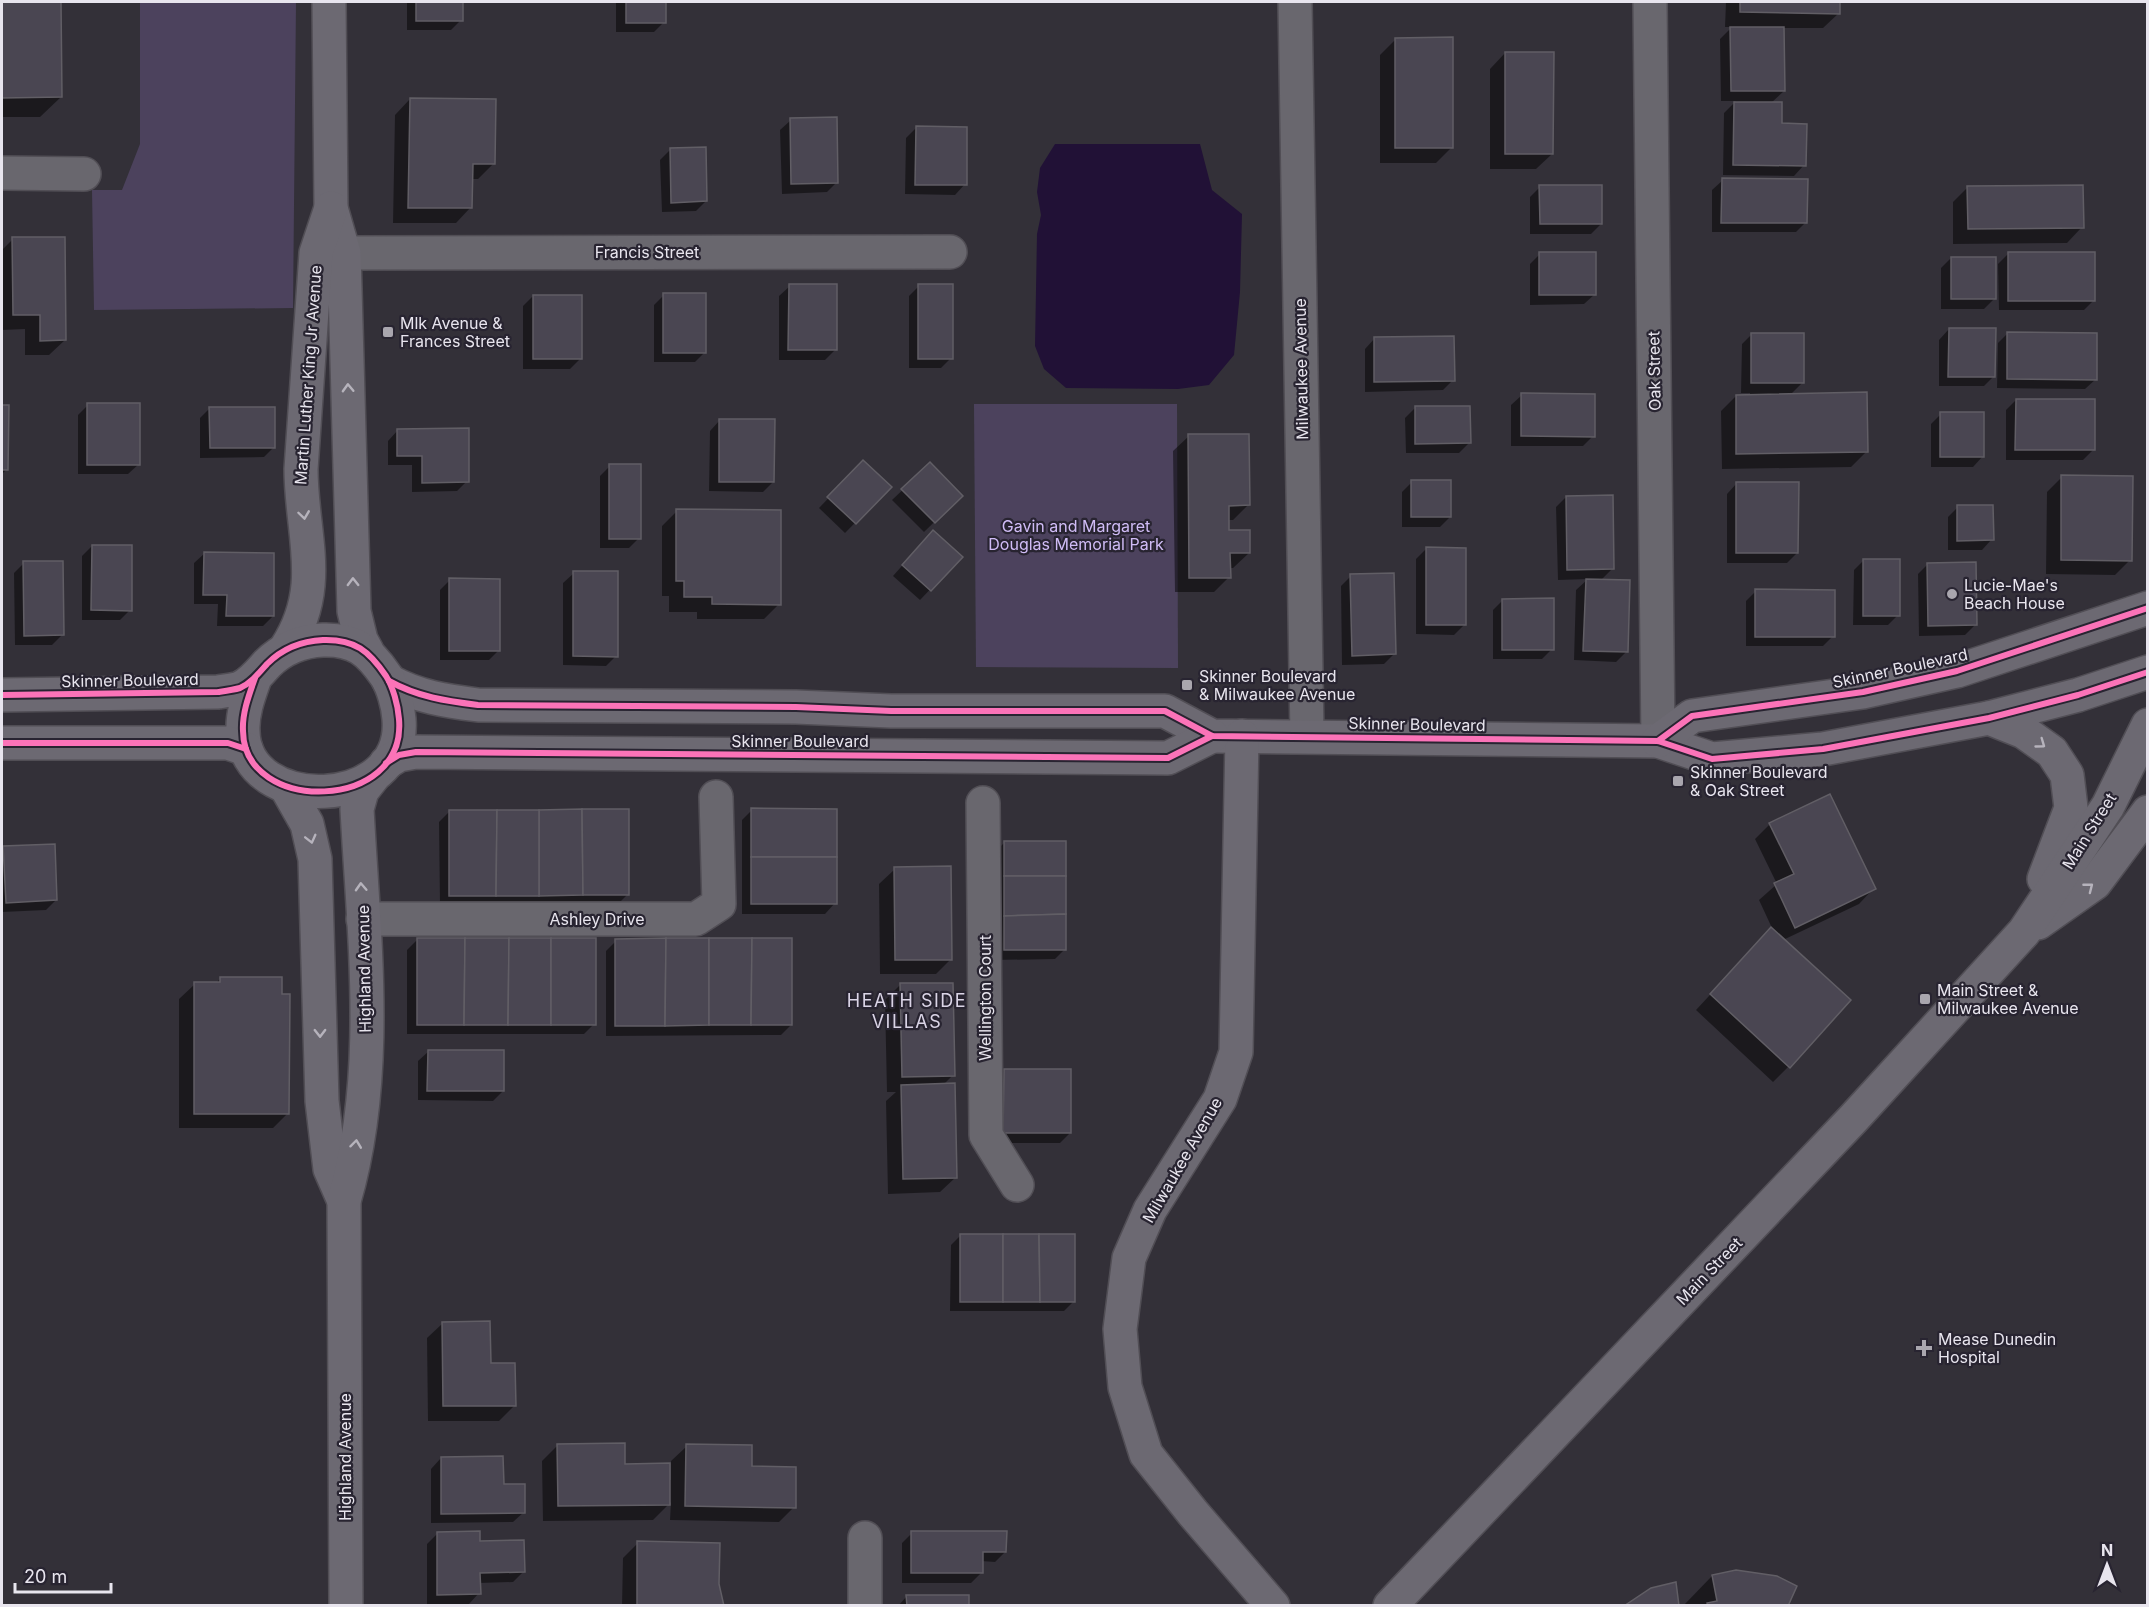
<svg xmlns="http://www.w3.org/2000/svg" width="2149" height="1607" font-family="Inter,sans-serif">
<style>
.green{fill:#4c425d}
.water{fill:#211136}
.shadow{fill:#0007}
.building{fill:#4a4652;stroke:#615e65;stroke-width:1.5}
.lines{fill:none;stroke-linecap:round;stroke-linejoin:round}
.street-casing{stroke:#514e55;stroke-width:36}
.secondary-casing{stroke:#514e55;stroke-width:36}
.street{stroke:#69676e;stroke-width:33}
.secondary{stroke:#6c6972;stroke-width:33}
.cycleway-casing{stroke:#282431;stroke-width:10}
.cycleway{stroke:#fb73b8;stroke-width:6}
.oneway{stroke:#b6b3bc}
.poi-dot{fill:#a9a6ae;stroke:#282431;stroke-width:2}
.labels{text-anchor:middle;stroke-width:4.5;stroke-linejoin:round;paint-order:stroke}
.street-label{font-size:16px;fill:#e8e5ee;stroke:#282431}
.poi-label{font-size:16px;fill:#e8e5ee;stroke:#282431;text-anchor:start}
.park-label{font-size:16px;fill:#d0bcf6;stroke:#282431}
.neighbourhood-label{font-size:18px;letter-spacing:1.5px;fill:#dad4e6;stroke:#282431}
</style>
<rect width="100%" height="100%" fill="#333038"/>
<g class="green">
<polygon points="140,2 296,2 293,308 94,310 92,190 122,190 140,144"/>
<polygon points="974,404 1177,404 1178,668 976,667"/>
</g>
<polygon class="water" points="1055,144 1200,144 1212,190 1242,214 1240,292 1234,355 1209,385 1178,389 1066,388 1044,369 1035,346 1037,234 1041,215 1037,192 1040,168"/>
<g class="shadow">
<polygon points="2,2 60,2 61,97 40,117 2,117"/>
<polygon points="407,2 461,2 461,20 451,30 407,30"/>
<polygon points="616,2 664,2 664,22 654,32 616,32"/>
<polygon points="1726,2 1839,2 1839,13 1823,28 1783,28 1784,91 1771,103 1804,165 1794,176 1723,175 1724,113 1736,101 1721,101 1720,39 1732,27 1725,27"/>
<polygon points="1395,40 1452,147 1436,163 1380,163 1380,55"/>
<polygon points="1505,53 1552,154 1536,169 1490,169 1490,69"/>
<polygon points="410,99 493,164 478,179 471,179 471,207 456,223 393,223 395,115"/>
<polygon points="791,120 837,182 827,192 782,194 780,130"/>
<polygon points="916,128 965,184 955,195 905,194 906,138"/>
<polygon points="670,150 706,201 696,211 662,212 660,160"/>
<polygon points="1723,180 1806,222 1796,232 1712,232 1712,190"/>
<polygon points="1540,187 1601,224 1591,234 1530,234 1530,197"/>
<polygon points="1968,187 2082,227 2067,243 1953,244 1953,202"/>
<polygon points="13,239 65,340 49,355 25,355 25,329 2,330 2,250"/>
<polygon points="1540,254 1595,294 1584,304 1530,305 1530,264"/>
<polygon points="2008,254 2094,300 2084,310 1999,310 1998,264"/>
<polygon points="1951,258 1994,299 1984,309 1941,309 1941,268"/>
<polygon points="790,286 835,350 825,360 779,360 779,296"/>
<polygon points="919,286 951,358 941,368 909,368 909,296"/>
<polygon points="664,295 705,352 695,362 654,362 654,305"/>
<polygon points="533,296 580,359 570,369 523,369 523,306"/>
<polygon points="1949,329 1994,376 1984,386 1939,386 1939,340"/>
<polygon points="2008,333 2096,379 2085,389 1997,388 1998,343"/>
<polygon points="1752,334 1802,383 1790,395 1866,452 1851,467 1722,469 1721,411 1736,396 1750,396 1750,393 1741,393 1742,344"/>
<polygon points="1375,338 1453,380 1443,390 1365,392 1365,349"/>
<polygon points="1522,395 1593,436 1583,446 1511,446 1511,405"/>
<polygon points="2016,400 2093,450 2083,460 2006,460 2006,410"/>
<polygon points="88,405 139,464 128,474 78,474 78,415"/>
<polygon points="2,406 7,406 7,469 2,474"/>
<polygon points="210,408 274,447 264,457 200,458 200,418"/>
<polygon points="1415,408 1469,443 1459,453 1406,453 1405,418"/>
<polygon points="1941,414 1983,456 1973,467 1931,467 1931,424"/>
<polygon points="720,420 773,482 763,492 709,491 710,431"/>
<polygon points="398,430 467,481 457,491 412,492 412,465 388,465 388,441"/>
<polygon points="1189,436 1248,505 1233,520 1228,520 1228,531 1249,553 1233,568 1229,568 1229,577 1214,592 1175,592 1173,451"/>
<polygon points="863,462 890,487 845,533 819,508"/>
<polygon points="930,464 961,496 924,532 892,500"/>
<polygon points="610,466 639,538 629,548 600,548 600,476"/>
<polygon points="2062,477 2130,560 2115,575 2046,574 2047,492"/>
<polygon points="1412,482 1450,517 1440,527 1402,527 1402,492"/>
<polygon points="1737,483 1797,553 1787,563 1727,563 1727,494"/>
<polygon points="1566,497 1612,569 1600,581 1626,652 1616,662 1574,660 1576,590 1588,579 1558,580 1556,507"/>
<polygon points="1958,507 1992,539 1982,550 1948,550 1948,517"/>
<polygon points="677,511 779,604 764,619 697,619 697,612 669,612 669,596 662,596 662,526"/>
<polygon points="923,542 961,557 920,600 893,576"/>
<polygon points="92,546 130,610 120,620 82,620 82,556"/>
<polygon points="1426,549 1464,625 1454,635 1416,634 1416,559"/>
<polygon points="205,553 273,616 263,626 217,626 218,604 194,604 194,563"/>
<polygon points="1864,560 1898,615 1888,625 1853,625 1854,570"/>
<polygon points="24,563 62,635 52,645 15,645 14,573"/>
<polygon points="1928,564 1975,625 1965,635 1919,636 1918,574"/>
<polygon points="574,573 616,656 606,666 563,665 563,583"/>
<polygon points="1351,576 1394,654 1384,664 1342,665 1341,586"/>
<polygon points="450,580 499,650 489,660 440,660 440,590"/>
<polygon points="1756,591 1833,636 1823,646 1746,646 1746,601"/>
<polygon points="1503,600 1552,649 1542,659 1493,659 1493,610"/>
<polygon points="752,810 835,903 825,914 742,914 742,820"/>
<polygon points="449,812 628,894 618,904 440,906 439,822"/>
<polygon points="1770,824 1874,888 1859,904 1783,940 1788,1067 1773,1082 1696,1010 1772,928 1759,900 1777,884 1755,839"/>
<polygon points="1004,843 1065,949 1055,959 994,960 994,853"/>
<polygon points="4,847 56,900 46,910 2,912 2,850"/>
<polygon points="895,869 951,959 936,974 880,974 879,884"/>
<polygon points="417,940 594,1024 584,1034 407,1034 407,950"/>
<polygon points="616,941 791,1025 781,1035 606,1036 606,951"/>
<polygon points="220,979 288,1113 273,1128 179,1128 179,999 195,984 215,984"/>
<polygon points="900,985 953,1075 943,1085 956,1177 940,1192 888,1194 886,1101 896,1092 887,1092 885,1000"/>
<polygon points="429,1051 503,1091 493,1101 418,1100 418,1061"/>
<polygon points="1004,1070 1070,1133 1060,1143 994,1143 994,1080"/>
<polygon points="961,1235 1074,1301 1064,1311 950,1311 951,1245"/>
<polygon points="443,1323 489,1365 514,1406 499,1421 428,1421 427,1338"/>
<polygon points="558,1445 671,1480 671,1461 687,1446 750,1467 794,1507 779,1522 670,1520 671,1502 653,1520 543,1521 542,1461"/>
<polygon points="441,1458 502,1486 524,1512 513,1522 431,1523 431,1469"/>
<polygon points="912,1533 1005,1552 995,1562 981,1561 981,1573 971,1583 902,1583 902,1543"/>
<polygon points="437,1534 478,1543 523,1572 513,1582 479,1583 479,1593 469,1604 427,1605 427,1544"/>
<polygon points="638,1543 718,1585 722,1606 622,1606 623,1558"/>
<polygon points="1712,1576 1787,1606 1683,1606"/>
<polygon points="907,1596 968,1606 898,1606"/>
</g>
<g class="building">
<polygon points="2,2 61,2 62,97 2,98"/>
<rect x="416" y="2" width="47" height="19"/>
<rect x="626" y="2" width="40" height="21"/>
<polygon points="1740,2 1840,2 1840,14 1740,12"/>
<polygon points="1730,27 1784,27 1785,91 1731,91"/>
<polygon points="1453,37 1453,148 1395,148 1395,38"/>
<polygon points="1505,52 1554,52 1553,154 1505,154"/>
<polygon points="410,98 496,99 495,164 473,164 472,208 408,208"/>
<polygon points="1734,102 1782,102 1782,123 1807,124 1806,166 1733,165"/>
<polygon points="837,117 838,183 791,184 790,118"/>
<polygon points="916,126 967,127 967,185 915,185"/>
<polygon points="706,147 707,201 671,203 670,148"/>
<polygon points="1722,178 1808,179 1807,223 1721,223"/>
<polygon points="1539,185 1602,185 1602,224 1540,224"/>
<polygon points="2083,185 2084,228 1968,229 1967,186"/>
<polygon points="12,237 65,237 66,340 40,341 40,315 13,315"/>
<rect x="1539" y="252" width="57" height="43"/>
<rect x="2008" y="252" width="87" height="49"/>
<rect x="1951" y="257" width="45" height="42"/>
<polygon points="789,284 837,284 837,350 788,350"/>
<rect x="918" y="284" width="35" height="75"/>
<rect x="663" y="293" width="43" height="60"/>
<rect x="533" y="295" width="49" height="64"/>
<polygon points="1949,328 1996,328 1995,377 1948,377"/>
<polygon points="2007,332 2097,333 2097,380 2007,379"/>
<rect x="1751" y="333" width="53" height="50"/>
<polygon points="1454,336 1455,381 1374,382 1374,337"/>
<polygon points="1867,392 1868,452 1736,454 1736,395"/>
<polygon points="1521,393 1595,394 1595,437 1521,436"/>
<polygon points="2016,399 2095,399 2095,450 2015,450"/>
<rect x="87" y="403" width="53" height="62"/>
<polygon points="2,405 9,405 8,470 2,470"/>
<polygon points="1415,406 1470,406 1471,443 1415,444"/>
<polygon points="209,407 275,407 275,448 210,448"/>
<rect x="1940" y="412" width="44" height="45"/>
<polygon points="719,419 775,419 774,482 719,482"/>
<polygon points="469,428 469,482 422,483 422,456 397,456 397,429"/>
<polygon points="1188,434 1249,434 1250,505 1229,506 1229,530 1250,530 1250,553 1230,553 1231,578 1189,578"/>
<polygon points="863,460 892,487 856,524 827,497"/>
<polygon points="930,462 963,496 935,523 901,489"/>
<rect x="609" y="464" width="32" height="75"/>
<polygon points="2061,475 2133,476 2132,561 2061,560"/>
<rect x="1411" y="480" width="40" height="37"/>
<polygon points="1736,482 1799,482 1798,553 1736,553"/>
<polygon points="1613,495 1614,569 1567,570 1566,496"/>
<polygon points="1957,505 1993,505 1994,540 1957,541"/>
<polygon points="676,509 781,510 781,605 712,604 712,597 684,597 684,581 676,581"/>
<polygon points="933,530 963,557 931,591 902,565"/>
<polygon points="92,545 132,545 132,611 91,610"/>
<polygon points="1426,547 1466,548 1466,625 1426,625"/>
<polygon points="204,552 274,553 274,616 226,616 227,595 203,595"/>
<rect x="1863" y="559" width="37" height="57"/>
<polygon points="23,561 63,561 64,635 24,636"/>
<polygon points="1976,562 1977,625 1928,626 1927,563"/>
<polygon points="573,571 618,571 618,657 573,656"/>
<polygon points="1394,573 1396,654 1352,656 1350,574"/>
<polygon points="449,578 500,579 500,651 449,651"/>
<polygon points="1586,579 1630,580 1628,652 1583,651"/>
<polygon points="1755,589 1835,590 1835,637 1755,637"/>
<polygon points="1554,598 1554,650 1502,650 1502,599"/>
<polygon points="1830,794 1876,889 1795,928 1774,883 1794,874 1769,823"/>
<polygon points="751,808 837,809 837,857 751,857"/>
<polygon points="582,809 583,895 539,896 539,810"/>
<polygon points="582,809 629,809 629,895 583,895"/>
<polygon points="449,810 497,810 496,896 449,896"/>
<polygon points="497,810 539,810 539,896 496,896"/>
<rect x="1004" y="841" width="62" height="35"/>
<polygon points="55,844 57,900 6,903 3,846"/>
<rect x="751" y="857" width="86" height="47"/>
<polygon points="951,866 952,960 895,960 894,867"/>
<polygon points="1004,876 1066,876 1066,914 1004,916"/>
<polygon points="1066,914 1066,950 1004,950 1004,916"/>
<polygon points="1771,927 1851,1000 1790,1068 1710,994"/>
<polygon points="417,938 465,938 464,1025 417,1025"/>
<polygon points="465,938 509,938 508,1025 464,1025"/>
<polygon points="509,938 551,938 551,1025 508,1025"/>
<rect x="551" y="938" width="45" height="87"/>
<polygon points="666,938 665,1026 615,1026 615,939"/>
<polygon points="666,938 709,938 709,1025 665,1026"/>
<polygon points="709,938 752,938 751,1025 709,1025"/>
<polygon points="752,938 792,938 792,1025 751,1025"/>
<polygon points="220,977 282,977 282,994 290,994 289,1114 194,1114 194,982 220,982"/>
<polygon points="900,983 953,983 955,1076 902,1077"/>
<polygon points="428,1050 504,1050 504,1091 427,1091"/>
<polygon points="1004,1069 1071,1069 1071,1133 1003,1133"/>
<polygon points="955,1083 957,1178 903,1179 901,1085"/>
<rect x="960" y="1234" width="43" height="68"/>
<polygon points="1003,1234 1039,1234 1040,1302 1003,1302"/>
<polygon points="1039,1234 1075,1234 1075,1302 1040,1302"/>
<polygon points="490,1321 491,1363 515,1363 516,1406 443,1406 442,1322"/>
<polygon points="625,1443 625,1464 670,1463 670,1505 558,1506 557,1444"/>
<polygon points="686,1444 752,1445 752,1466 796,1467 796,1508 685,1506"/>
<polygon points="503,1456 504,1484 525,1484 525,1513 441,1514 441,1457"/>
<polygon points="480,1531 480,1541 524,1540 525,1572 480,1573 481,1594 437,1595 437,1532"/>
<polygon points="911,1531 1007,1531 1006,1552 983,1552 983,1573 911,1573"/>
<polygon points="637,1541 720,1543 719,1584 724,1606 637,1606"/>
<polygon points="1736,1570 1777,1576 1797,1586 1788,1606 1708,1606 1707,1603 1717,1601 1712,1575"/>
<polygon points="1676,1582 1679,1606 1624,1606 1651,1588"/>
<polygon points="906,1595 969,1595 969,1606 907,1606"/>
</g>
<g class="lines">
<defs>
<g id="street">
<polyline points="1295,2 1307,736"/>
<polyline points="1650,2 1658,741"/>
<polyline points="2,173 84,174"/>
<polyline points="344,253 950,252"/>
<polyline points="983,803 986,1135 1017,1185"/>
<polyline points="363,919 696,919 719,904 716,797"/>
<polyline points="865,1538 865,1606"/>
</g>
<g id="secondary">
<polyline points="329,2 331,208 344,253 354,611 361,640 367,651"/>
<path d="M 286,648 C 326,587 301,534 301,469 L 316,253 L 331,208"/>
<path d="M 389,681 C 418,697 446,701 478,705 L 796,707 L 891,711 L 1165,711 L 1212,736 L 1658,741 L 1712,759 L 1823,749 L 1989,718 L 2078,695 L 2148,672"/>
<path d="M 2,695 L 218,692 C 225,691 233,690 240,688 C 251,683 259,673 267,664 C 283,648 301,641 323,640 C 355,639 369,651 386,676 C 393,687 398,705 399,719 C 407,812 244,815 243,731 C 242,713 249,695 255,678"/>
<polyline points="1989,718 2024,732 2052,752 2067,775 2071,808 2044,879"/>
<polyline points="1242,736 1236,1052 1220,1099 1150,1210 1129,1258 1120,1329 1125,1387 1146,1454 1193,1513 1273,1606"/>
<polyline points="1658,741 1692,716 1863,692 1957,671 2148,608"/>
<polyline points="2,743 228,743 246,749"/>
<polyline points="386,763 399,755 416,752 1168,758 1212,736"/>
<polyline points="286,787 307,824 315,859 322,1101 330,1169 344,1201"/>
<polyline points="2038,923 2095,883 2148,812"/>
<path d="M 346,1606 L 344,1201 C 381,1075 364,939 357,809 L 362,791 L 373,777"/>
<polyline points="1390,1606 1853,1119 2024,932 2108,806 2148,725"/>
</g>
</defs>
<use href="#street" class="street-casing"/>
<use href="#secondary" class="secondary-casing"/>
<use href="#street" class="street"/>
<use href="#secondary" class="secondary"/>
<defs>
<g id="cycleway">
<path d="M 389,681 C 418,697 446,701 478,705 L 796,707 L 891,711 L 1165,711 L 1212,736 L 1658,741 L 1712,759 L 1823,749 L 1989,718 L 2078,695 L 2148,672"/>
<path d="M 2,695 L 218,692 C 225,691 233,690 240,688 C 251,683 259,673 267,664 C 283,648 301,641 323,640 C 355,639 369,651 386,676 C 393,687 398,705 399,719 C 407,812 244,815 243,731 C 242,713 249,695 255,678"/>
<polyline points="1658,741 1692,716 1863,692 1957,671 2148,608"/>
<polyline points="2,743 228,743 246,749"/>
<polyline points="386,763 399,755 416,752 1168,758 1212,736"/>
</g>
</defs>
<use href="#cycleway" class="cycleway-casing"/>
<use href="#cycleway" class="cycleway"/>
</g>
<defs><path id="oneway-chevron" d="M-2-3.5L2.5 0L-2 3.5" fill="none" stroke-width="1.6" stroke-linecap="round" stroke-linejoin="round" transform="scale(1.5)"/></defs>
<g class="oneway">
<use href="#oneway-chevron" transform="translate(348 388) rotate(-92)"/>
<use href="#oneway-chevron" transform="translate(304 515) rotate(82)"/>
<use href="#oneway-chevron" transform="translate(353 582) rotate(-91)"/>
<use href="#oneway-chevron" transform="translate(2041 744) rotate(36)"/>
<use href="#oneway-chevron" transform="translate(311 839) rotate(76)"/>
<use href="#oneway-chevron" transform="translate(361 887) rotate(-93)"/>
<use href="#oneway-chevron" transform="translate(2089 887) rotate(-38)"/>
<use href="#oneway-chevron" transform="translate(320 1033) rotate(89)"/>
<use href="#oneway-chevron" transform="translate(356 1144) rotate(-83)"/>
</g>
<g class="poi-dot">
<rect x="382" y="326" width="12" height="12" rx="3"/>
<circle cx="1952" cy="594" r="6"/>
<rect x="1181" y="679" width="12" height="12" rx="3"/>
<rect x="1672" y="775" width="12" height="12" rx="3"/>
<rect x="1919" y="993" width="12" height="12" rx="3"/>
<path d="M1921 1339h6v6h6v6h-6v6h-6v-6h-6v-6h6z"/>
</g>
<g class="labels">
<g class="street-label">
<text x="647" y="258">Francis Street</text>
<text transform="translate(1301 369) rotate(-91)" y="6">Milwaukee Avenue</text>
<text transform="translate(1654 371) rotate(-91)" y="6">Oak Street</text>
<text transform="translate(308 375) rotate(-86)" y="6">Martin Luther King Jr Avenue</text>
<text transform="translate(1900 668) rotate(-12)" y="6">Skinner Boulevard</text>
<text transform="translate(130 680) rotate(-1)" y="6">Skinner Boulevard</text>
<text transform="translate(1417 724) rotate(1)" y="6">Skinner Boulevard</text>
<text x="800" y="747">Skinner Boulevard</text>
<text transform="translate(2089 831) rotate(-58)" y="6">Main Street</text>
<text x="597" y="925">Ashley Drive</text>
<text transform="translate(364 969) rotate(-91)" y="6">Highland Avenue</text>
<text transform="translate(985 998) rotate(-90)" y="6">Wellington Court</text>
<text transform="translate(1182 1160) rotate(-60)" y="6">Milwaukee Avenue</text>
<text transform="translate(1709 1271) rotate(-46)" y="6">Main Street</text>
<text transform="translate(345 1457) rotate(-90)" y="6">Highland Avenue</text>
</g>
<g class="poi-label">
<text x="400" y="329">Mlk Avenue &amp;<tspan x="400" dy="18">Frances Street</tspan></text>
<text x="1964" y="591">Lucie-Mae's<tspan x="1964" dy="18">Beach House</tspan></text>
<text x="1199" y="682">Skinner Boulevard<tspan x="1199" dy="18">&amp; Milwaukee Avenue</tspan></text>
<text x="1690" y="778">Skinner Boulevard<tspan x="1690" dy="18">&amp; Oak Street</tspan></text>
<text x="1937" y="996">Main Street &amp;<tspan x="1937" dy="18">Milwaukee Avenue</tspan></text>
<text x="1938" y="1345">Mease Dunedin<tspan x="1938" dy="18">Hospital</tspan></text>
</g>
<g class="park-label">
<text x="1076" y="532">Gavin and Margaret<tspan x="1076" dy="18">Douglas Memorial Park</tspan></text>
</g>
<g class="neighbourhood-label">
<text x="907" y="1007">HEATH SIDE<tspan x="907" dy="21">VILLAS</tspan></text>
</g>
</g>
<rect width="2149" height="1607" fill="none" stroke="#e8e5ee" stroke-width="6"/>
<g transform="translate(2107 1565)" stroke="#282431" stroke-width="4.5" paint-order="stroke">
<path d="M0-4.5L10 22L0 15L-10 22Z" fill="#e8e5ee"/>
<text y="-9" font-size="16" font-weight="bold" text-anchor="middle" fill="#e8e5ee">N</text>
</g>
<path d="M15 1583v9h96v-9" fill="none" stroke="#e8e5ee" stroke-width="3"/>
<text x="24" y="1583" font-size="18" fill="#e8e5ee" stroke="#282431" stroke-width="4.5" paint-order="stroke">20 m</text>
</svg>
